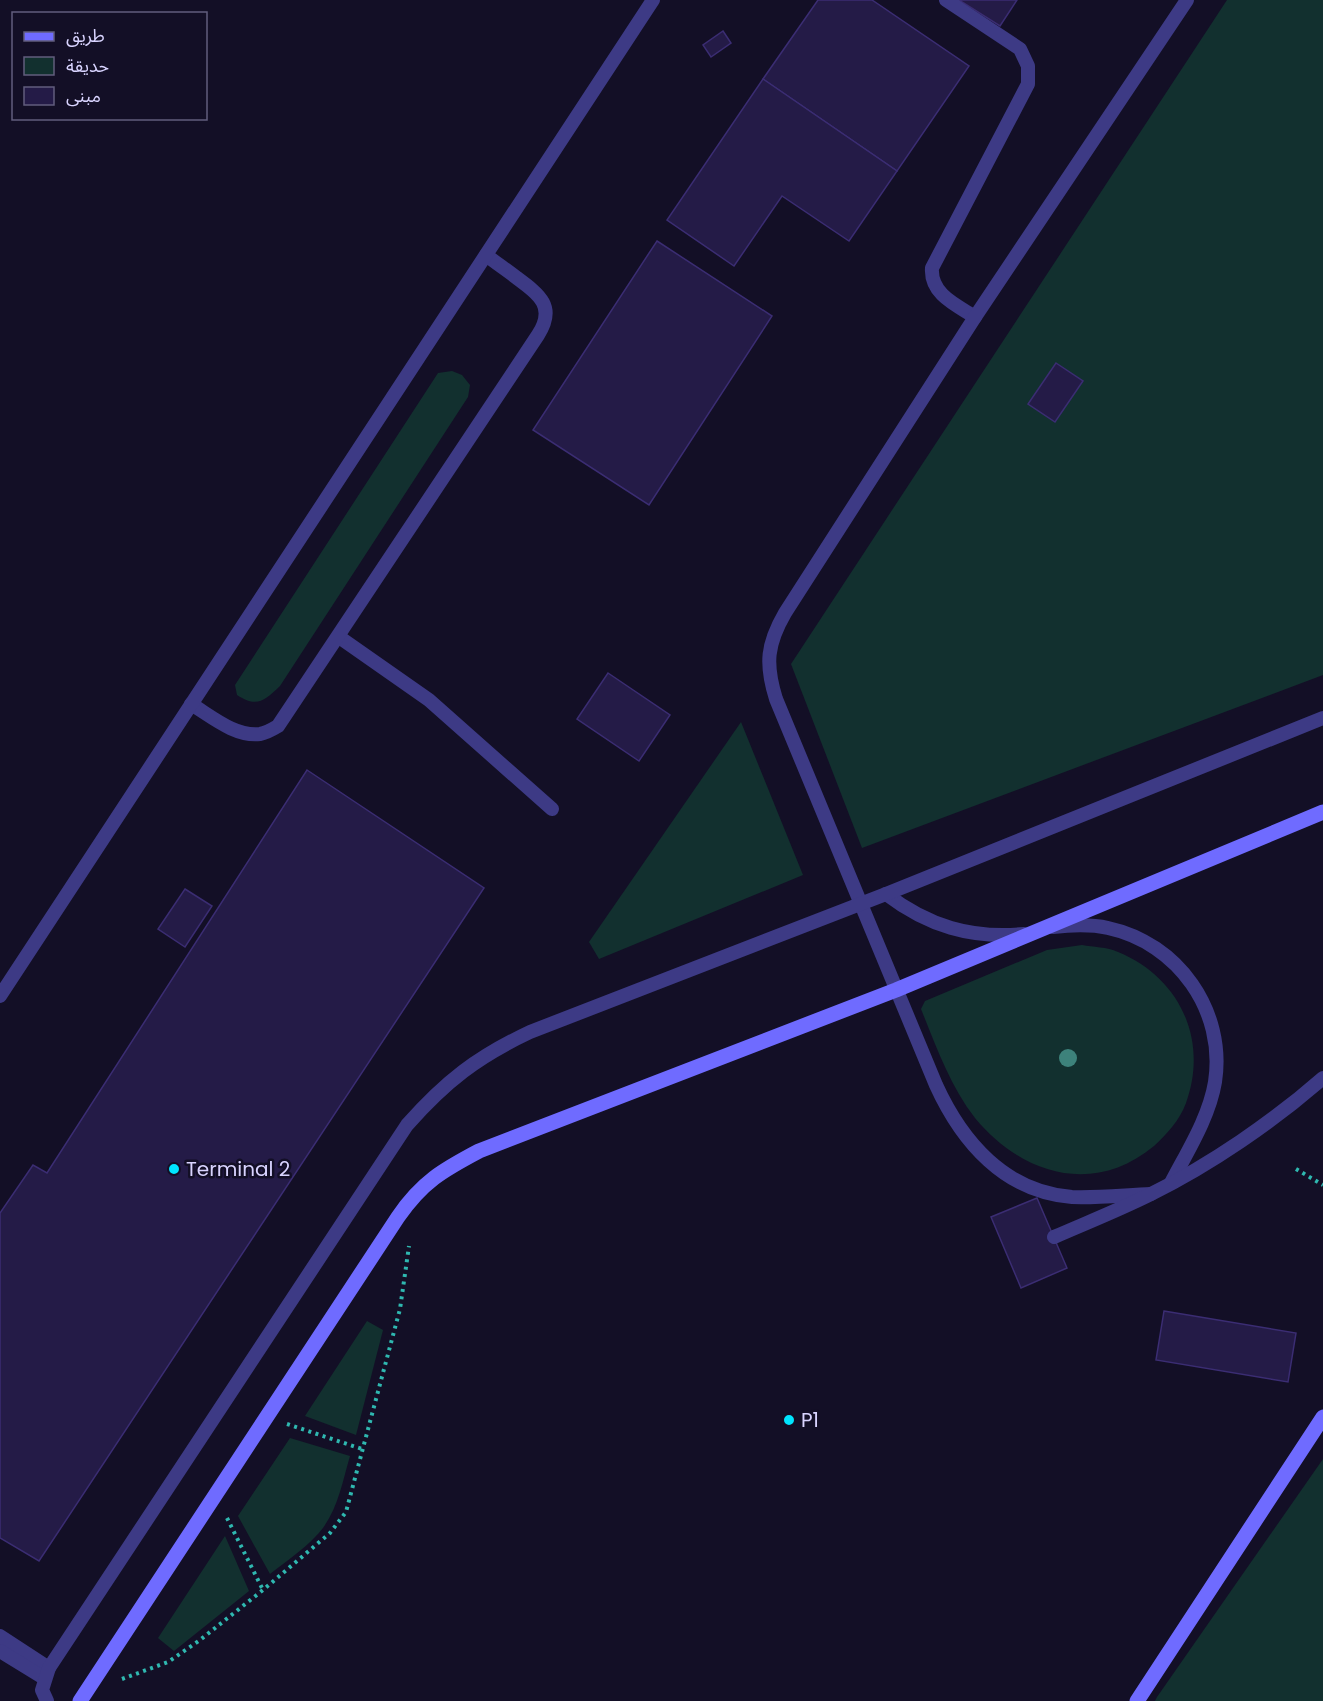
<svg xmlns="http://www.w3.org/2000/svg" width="1323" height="1701" font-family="Poppins,'Noto Sans Arabic',sans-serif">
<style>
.green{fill:#12302f}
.building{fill:#241b47;stroke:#3b2d73;stroke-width:1.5}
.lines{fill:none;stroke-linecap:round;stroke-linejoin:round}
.path{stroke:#2fb8b0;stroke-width:4;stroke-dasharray:3 4.5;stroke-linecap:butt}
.lane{stroke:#3d3a85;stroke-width:14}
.secondary{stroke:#6f6bff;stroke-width:15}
.tree{fill:#3d827b}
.poi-dot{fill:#00e5ff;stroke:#130f26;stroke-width:2}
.labels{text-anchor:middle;stroke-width:5;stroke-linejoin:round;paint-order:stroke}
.poi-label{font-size:20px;fill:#d9d4ff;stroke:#130f26;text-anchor:start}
</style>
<rect width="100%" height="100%" fill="#130f26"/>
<g class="green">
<polygon points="1227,0 1323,0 1323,675 862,848 791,664"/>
<path d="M 452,371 L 462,375 L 470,385 L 468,397 L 280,686 C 264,701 257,708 237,695 L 235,685 L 438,373 Z"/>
<polygon points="741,722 803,875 599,959 589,942"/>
<path d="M 1082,945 C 1093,947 1107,947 1118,952 C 1179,977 1209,1039 1186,1103 C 1180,1120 1166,1135 1154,1146 C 1094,1196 1022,1175 975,1118 C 950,1086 936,1046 921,1009 L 925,1001 L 1047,950 Z"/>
<polygon points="367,1321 383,1330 356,1435 305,1416"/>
<path d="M 290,1438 L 350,1456 C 342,1483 337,1515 316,1536 C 303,1550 285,1562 270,1574 L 238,1516 Z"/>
<polygon points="1323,1459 1323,1701 1155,1701 1157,1697"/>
<polygon points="225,1536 249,1591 174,1651 158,1638"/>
</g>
<g class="building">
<polygon points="818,0 872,0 969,66 897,171 763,79"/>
<polygon points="959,0 1017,0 1000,26"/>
<polygon points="723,31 731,43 711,57 703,45"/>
<polygon points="763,79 897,171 849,241 782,196 734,266 667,220"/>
<polygon points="657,241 772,316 649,505 533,430"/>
<polygon points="1056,363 1083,381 1055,422 1028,404"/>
<polygon points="608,673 670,715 639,761 577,719"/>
<polygon points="307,770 484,888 39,1561 0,1538 0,1213 33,1165 47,1173"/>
<polygon points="185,889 212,906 185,947 158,929"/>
<polygon points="1037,1198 1067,1268 1021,1288 991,1217"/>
<polygon points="1164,1311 1296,1333 1288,1382 1156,1360"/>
</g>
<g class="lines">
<g class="path">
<polyline points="1296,1169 1323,1185"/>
<polyline points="287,1424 362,1449"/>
<polyline points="227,1518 263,1590"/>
<polyline points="122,1679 168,1662 200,1640 263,1590 330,1533 346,1512 400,1309 409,1246"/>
</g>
<g class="lane">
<path d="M 946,0 L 1020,49 L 1028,66 L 1028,84 L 932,268 C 930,294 956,305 975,317"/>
<polyline points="339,637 429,700 552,809"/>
<path d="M 191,704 C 211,716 235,737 260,734 C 266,733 273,729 278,726 L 538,335 C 556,307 540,295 517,278 C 507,270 496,263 486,255"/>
<path d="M 886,894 C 928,926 971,939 1024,934"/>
<path d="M 1053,927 C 1071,925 1090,924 1108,928 C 1178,943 1226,1011 1215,1082 C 1209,1118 1187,1152 1171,1183"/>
<polyline points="0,996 653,0"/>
<path d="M 1151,1194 C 1125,1195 1098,1198 1072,1197 C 1005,1192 962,1142 936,1085 L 776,699 C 765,664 767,644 785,613 L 975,317 L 1187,0"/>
<path d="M 1054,1237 C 1086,1223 1119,1210 1151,1194 C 1210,1165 1274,1121 1323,1078"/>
<polyline points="0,1636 49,1668"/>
<polyline points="0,1651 44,1678"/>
<path d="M 47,1701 L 42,1690 L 49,1668 L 407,1125 C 446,1081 477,1057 530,1032 L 886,894 L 1323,718"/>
</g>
<g class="secondary">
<path d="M 80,1701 L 398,1217 C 422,1182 443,1170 479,1151 L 896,990 L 1323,812"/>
<polyline points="1137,1701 1323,1417"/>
</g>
</g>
<circle class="tree" cx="1068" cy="1058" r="9"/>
<g class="poi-dot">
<circle cx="174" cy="1169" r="6"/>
<circle cx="789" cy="1420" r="6"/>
</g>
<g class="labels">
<g class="poi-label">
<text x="186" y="1176">Terminal 2</text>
<text x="801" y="1427">P1</text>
</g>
</g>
<rect x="12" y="12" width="195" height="108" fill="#130f26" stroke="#625e7d" stroke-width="1.5"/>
<rect x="24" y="32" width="30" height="9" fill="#6f6bff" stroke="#625e7d" stroke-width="1.5"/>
<text x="66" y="42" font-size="18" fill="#d9d4ff">طريق</text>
<rect x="24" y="57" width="30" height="18" fill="#12302f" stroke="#625e7d" stroke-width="1.5"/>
<text x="66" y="72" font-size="18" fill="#d9d4ff">حديقة</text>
<rect x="24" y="87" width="30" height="18" fill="#241b47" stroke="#625e7d" stroke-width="1.5"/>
<text x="66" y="102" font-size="18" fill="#d9d4ff">مبنى</text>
</svg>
